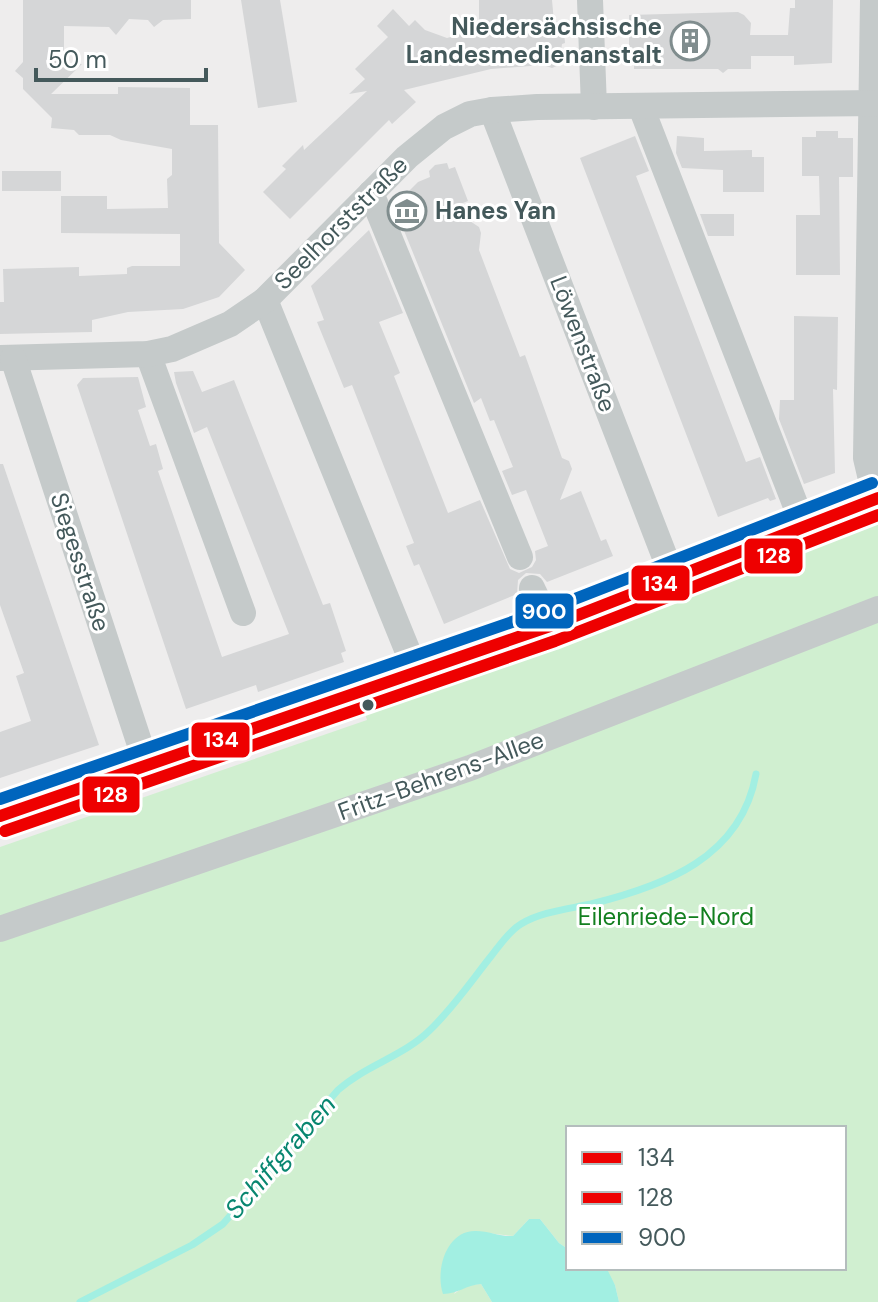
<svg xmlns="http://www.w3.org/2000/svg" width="878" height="1302" font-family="'DM Sans',sans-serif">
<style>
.green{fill:#d0efd0}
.water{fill:#a2efe2}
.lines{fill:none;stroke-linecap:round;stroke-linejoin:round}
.stream{stroke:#a2efe2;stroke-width:7}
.building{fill:#d5d6d7}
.minor{stroke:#c5caca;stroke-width:26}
.bus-1-casing{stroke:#fff;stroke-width:18}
.bus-2-casing{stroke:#fff;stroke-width:18}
.bus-3-casing{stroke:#fff;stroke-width:18}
.bus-1{stroke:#e00;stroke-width:12}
.bus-2{stroke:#e00;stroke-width:12}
.bus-3{stroke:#0065bd;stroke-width:12}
.bus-dot{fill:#44595b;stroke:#fff;stroke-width:3}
.labels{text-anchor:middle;stroke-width:6;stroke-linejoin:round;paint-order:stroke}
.poi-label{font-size:24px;font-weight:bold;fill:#44595b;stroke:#fff;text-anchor:end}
.street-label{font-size:24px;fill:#44595b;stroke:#fff}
.park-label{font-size:24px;fill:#127f1f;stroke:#fff}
.water-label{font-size:26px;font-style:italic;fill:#088670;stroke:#fff}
.line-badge{stroke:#fff;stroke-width:3}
.badge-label{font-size:22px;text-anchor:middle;font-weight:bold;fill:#fff}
</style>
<rect width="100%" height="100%" fill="#eeeded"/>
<polygon class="green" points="878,498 878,1302 619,1302 615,1285 604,1268 844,1268 844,1128 568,1128 568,1249 559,1243 540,1219 529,1219 513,1236 488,1233 454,1294 466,1285 481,1284 492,1302 0,1302 0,847 367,720 359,694"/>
<path class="water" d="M 529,1219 L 540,1219 L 559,1243 L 568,1249 L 568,1268 L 607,1269 L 615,1285 L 619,1302 L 492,1302 L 481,1284 C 466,1285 458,1294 443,1294 C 435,1271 446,1230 476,1231 C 489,1231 500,1237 513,1236 Z"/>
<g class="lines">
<path class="stream" d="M 80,1302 L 192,1245 L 223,1224 L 338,1090 C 366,1065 404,1056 430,1030 C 453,1008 472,980 492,955 C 500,945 509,931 521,924 C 540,912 568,909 591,904 C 664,886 741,858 756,774"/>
</g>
<g class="building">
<polygon points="23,0 191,0 191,19 163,20 154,27 148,20 129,19 116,35 109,27 64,26 64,64 82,64 51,94 118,94 118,87 190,88 190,125 218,125 219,243 245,270 219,297 183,309 128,312 92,320 92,332 0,334 0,302 4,302 3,269 79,267 79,276 127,274 127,268 132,266 180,266 180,234 61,233 61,196 107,196 107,209 168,208 167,179 172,175 172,149 121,140 110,135 79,135 74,130 51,128 52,118 23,89 23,78 15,71 23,62"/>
<polygon points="241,0 280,0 297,102 258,108"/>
<polygon points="479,0 552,0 554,22 563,21 565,43 562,44 559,65 552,68 543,65 491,69 404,90 416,102 392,124 389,120 290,219 263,192 286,169 282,166 303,145 304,150 367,91 349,94 365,79 355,69 388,37 377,26 393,9 409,26 415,20 425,30 447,38 479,29"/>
<polygon points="795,0 833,0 832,63 794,65 794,56 751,56 751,69 728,69 723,73 718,69 634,69 634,50 629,50 629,15 738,12 744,15 751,23 750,35 788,35 790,8 795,8"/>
<polygon points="816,131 838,131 838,138 853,138 853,177 839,177 840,275 796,275 796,215 820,215 819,176 802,176 802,137 816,137"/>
<polygon points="635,136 649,171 636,176 746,462 760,457 776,499 770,501 768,498 718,517 580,158"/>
<polygon points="677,136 704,138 704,151 752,150 752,157 764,157 764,192 723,192 723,170 682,168 676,153"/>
<polygon points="447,163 449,169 455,167 468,201 450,208 479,227 481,233 479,250 495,292 520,357 525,355 562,458 569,461 572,469 560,500 581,491 601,541 606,539 613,556 547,582 540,574 526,573 518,580 517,594 444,624 419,564 414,566 406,546 414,543 352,385 344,388 317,322 324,320 311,286 369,230 403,313 379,322 400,373 394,376 448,513 480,500 510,569 519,573 532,567 536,560 535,551 548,546 526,490 512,495 502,471 513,467 494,420 490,421 481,398 474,403 394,206 418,182 430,177 429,171 435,165"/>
<rect x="2" y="171" width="59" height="20"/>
<polygon points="700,214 734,214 734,236 708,236"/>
<polygon points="794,316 838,317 837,390 833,389 835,473 804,484 779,419 780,400 794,400"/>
<polygon points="193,371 202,392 234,380 323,605 330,603 346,651 341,653 344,662 258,692 256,685 186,709 77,385 83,378 138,377 146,407 138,410 150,446 156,444 163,469 158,471 222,657 289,634 207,427 194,433 176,383 174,372"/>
<polygon points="0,464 3,464 99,745 0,778 0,732 31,721 16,676 24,673 0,605"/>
</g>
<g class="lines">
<g class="minor">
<polyline points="590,0 594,107"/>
<polyline points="873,0 866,458 878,509"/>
<polyline points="641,107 804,527"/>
<polyline points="492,110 673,578"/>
<polyline points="371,193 520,557"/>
<polyline points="265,300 417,674"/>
<polyline points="148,354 243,613"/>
<polyline points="0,358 148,354 172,349 230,324 265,300 407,157 444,127 470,114 492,110 537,107 878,103"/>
<polyline points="13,358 147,766"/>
<polyline points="532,588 550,626"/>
<polyline points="0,816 550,626 878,498"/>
<polyline points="0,929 470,768 878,609"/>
</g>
<defs>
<polyline id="bus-1" points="0,816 550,626 878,498"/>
<polyline id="bus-2" points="5,831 555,641 878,515"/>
<polyline id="bus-3" points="0,799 544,611 872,483"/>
</defs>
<use href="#bus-1" class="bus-1-casing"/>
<use href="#bus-2" class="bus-2-casing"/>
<use href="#bus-3" class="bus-3-casing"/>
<use href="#bus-1" class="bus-1"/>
<use href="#bus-2" class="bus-2"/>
<use href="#bus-3" class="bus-3"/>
</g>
<defs>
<symbol id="building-ring" viewBox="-11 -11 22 22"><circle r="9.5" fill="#fff" stroke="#808d8e" stroke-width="1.5"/><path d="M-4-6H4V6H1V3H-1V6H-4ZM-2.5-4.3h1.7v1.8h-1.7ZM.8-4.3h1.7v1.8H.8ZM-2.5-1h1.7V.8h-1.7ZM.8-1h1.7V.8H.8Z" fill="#808d8e"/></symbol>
<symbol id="museum-ring" viewBox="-11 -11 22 22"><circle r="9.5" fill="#fff" stroke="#808d8e" stroke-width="1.5"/><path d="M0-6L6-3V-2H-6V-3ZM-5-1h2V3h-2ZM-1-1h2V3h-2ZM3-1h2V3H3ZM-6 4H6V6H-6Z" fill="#808d8e"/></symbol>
</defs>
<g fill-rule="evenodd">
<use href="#building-ring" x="668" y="19" width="44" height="44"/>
<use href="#museum-ring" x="385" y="189" width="44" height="44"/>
</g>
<circle class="bus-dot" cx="368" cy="705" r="7"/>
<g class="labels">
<g class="poi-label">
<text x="662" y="35">Niedersächsische<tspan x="662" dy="28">Landesmedienanstalt</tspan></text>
<text x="435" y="219" text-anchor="start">Hanes Yan</text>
</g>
<g class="street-label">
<text transform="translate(341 223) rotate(-45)" y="8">Seelhorststraße</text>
<text transform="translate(583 344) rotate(69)" y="8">Löwenstraße</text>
<text transform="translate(80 562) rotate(72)" y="8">Siegesstraße</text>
<text transform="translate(441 776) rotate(-20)" y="8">Fritz-Behrens-Allee</text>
</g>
<g class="park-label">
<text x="666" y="925">Eilenriede-Nord</text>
</g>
<g class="water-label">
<text transform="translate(280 1157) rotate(-49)" y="9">Schiffgraben</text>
</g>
</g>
<g class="line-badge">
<rect x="743" y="537" width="61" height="38" rx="8" fill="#e00"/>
<rect x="630" y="564" width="61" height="38" rx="8" fill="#e00"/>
<rect x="514" y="592" width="61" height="38" rx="8" fill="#0065bd"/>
<rect x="190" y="721" width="61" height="38" rx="8" fill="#e00"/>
<rect x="81" y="775" width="60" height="39" rx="8" fill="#e00"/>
</g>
<g class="badge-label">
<text x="774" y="563">128</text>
<text x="660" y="591">134</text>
<text x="544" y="619">900</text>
<text x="221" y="747">134</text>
<text x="111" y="802">128</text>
</g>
<rect x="566" y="1126" width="280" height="144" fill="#ffffff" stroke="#b4bdbd" stroke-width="2"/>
<rect x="582" y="1152" width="40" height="12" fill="#ee0000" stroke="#b4bdbd" stroke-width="2"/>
<text x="638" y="1166" font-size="24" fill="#44595b">134</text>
<rect x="582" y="1192" width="40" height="12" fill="#ee0000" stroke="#b4bdbd" stroke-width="2"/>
<text x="638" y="1206" font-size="24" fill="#44595b">128</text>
<rect x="582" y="1232" width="40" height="12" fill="#0065bd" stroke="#b4bdbd" stroke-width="2"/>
<text x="638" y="1246" font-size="24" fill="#44595b">900</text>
<path d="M36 68v12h170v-12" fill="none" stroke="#44595b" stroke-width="4"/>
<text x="48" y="68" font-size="24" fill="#44595b" stroke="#ffffff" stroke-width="6" paint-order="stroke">50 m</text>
</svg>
